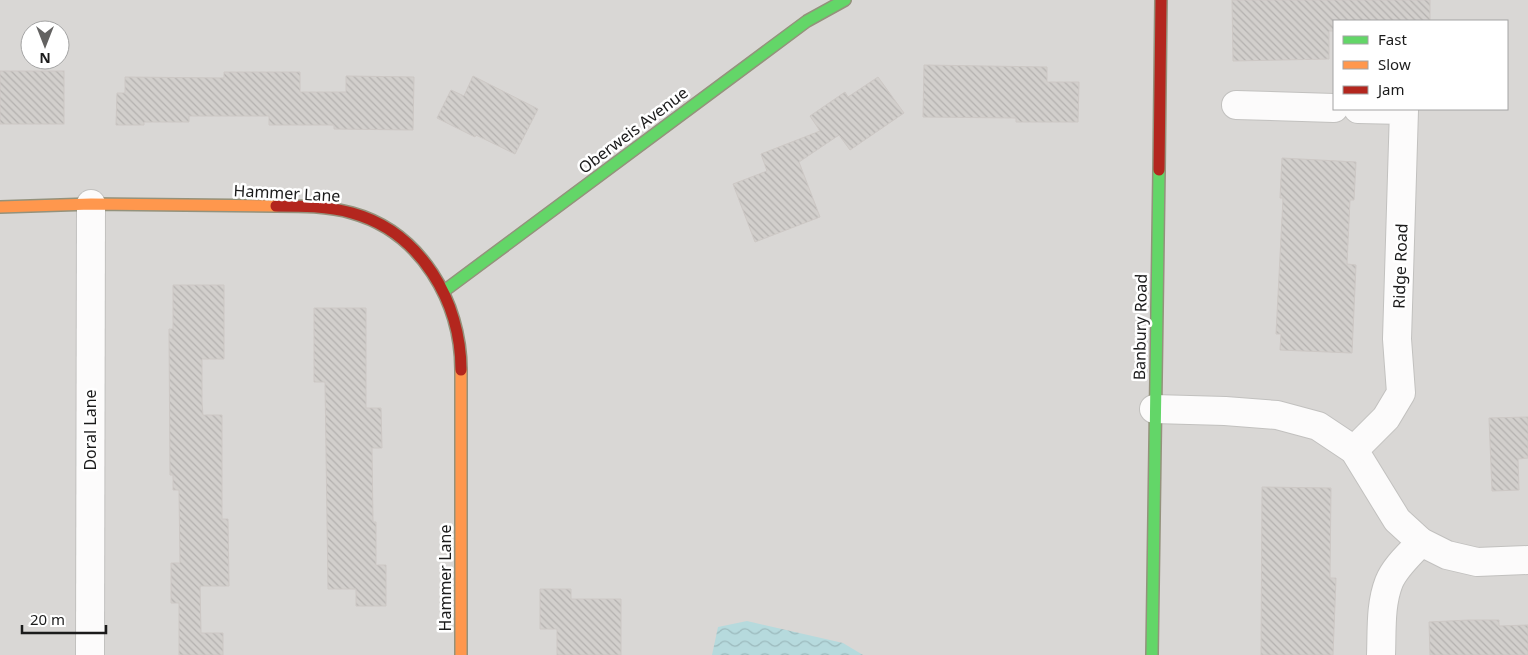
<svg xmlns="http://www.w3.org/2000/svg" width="1528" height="655" font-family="'Noto Sans',sans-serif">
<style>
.residential{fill:#d9d7d5;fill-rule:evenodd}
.water{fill:url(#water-waves)}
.building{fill:url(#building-back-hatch);stroke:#cdc8c5}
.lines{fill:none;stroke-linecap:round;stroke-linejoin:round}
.street-casing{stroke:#c2c1bf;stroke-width:30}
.fast-casing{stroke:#94927c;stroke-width:14}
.slow-casing{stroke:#94927c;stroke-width:14}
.jam-casing{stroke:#94927c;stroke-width:14}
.street{stroke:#fcfbfb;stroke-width:28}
.fast{stroke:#63d668;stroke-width:11}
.slow{stroke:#ff974d;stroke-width:11}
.jam{stroke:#b3261e;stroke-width:11}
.labels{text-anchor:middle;stroke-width:5;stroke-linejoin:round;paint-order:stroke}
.street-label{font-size:16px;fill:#1b1b1b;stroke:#fff}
</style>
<defs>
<pattern id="water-waves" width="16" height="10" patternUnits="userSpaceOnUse" patternTransform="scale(1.25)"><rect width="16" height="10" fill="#b6dadd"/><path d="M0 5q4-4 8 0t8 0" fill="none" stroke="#9cbabd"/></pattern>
<pattern id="building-back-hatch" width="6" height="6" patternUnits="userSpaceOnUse" patternTransform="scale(1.25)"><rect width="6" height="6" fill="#d2cfcc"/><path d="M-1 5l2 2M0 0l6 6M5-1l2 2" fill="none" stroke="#b4b1af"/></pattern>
</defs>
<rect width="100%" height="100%" fill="#eae7e3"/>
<path class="residential" d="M 0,0 L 1528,0 L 1528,655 L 0,655 ZM 1334,21 L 1507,21 L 1507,109 L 1334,109 ZM 30,30 L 60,30 L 60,60 L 30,60 Z"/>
<polygon class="water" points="747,621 843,643 863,655 712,655 718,627"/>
<g class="building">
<polygon points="1232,0 1430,0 1430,21 1334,21 1334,31 1329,31 1329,59 1233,61"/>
<polygon points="924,65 1047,67 1047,82 1079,82 1078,122 1016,122 1016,118 923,117"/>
<rect x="0" y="71" width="64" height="53"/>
<polygon points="224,72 300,72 300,92 346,92 346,76 414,77 413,130 334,129 334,125 269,125 269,116 189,116 189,122 144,122 144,125 116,125 117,93 125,93 125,77 224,78"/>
<polygon points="473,76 538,109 515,154 476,135 475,137 437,118 451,90 464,96"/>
<polygon points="878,77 904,113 850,150 839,135 799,162 820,217 755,242 733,184 767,171 761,154 820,131 810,116 845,92 848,97"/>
<polygon points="1282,158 1356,162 1354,200 1350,200 1347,264 1356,265 1352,353 1280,350 1281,334 1276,334 1283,198 1280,198"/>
<polygon points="173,285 224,285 224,359 202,359 202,403 203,415 222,415 222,519 228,519 229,586 200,586 201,633 223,633 223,655 179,655 179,603 171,603 171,563 180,563 179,490 173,490 173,475 170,475 169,329 173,329"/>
<polygon points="314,308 366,308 366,408 381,408 382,448 372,448 373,522 376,522 376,565 386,565 386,606 356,606 356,589 328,589 325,382 314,382"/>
<polygon points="1528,417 1528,458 1518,459 1519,490 1492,491 1489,418"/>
<polygon points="1262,487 1331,488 1330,578 1336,578 1333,655 1261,655"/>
<polygon points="540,589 571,589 571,599 621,599 621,655 557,655 557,629 540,629"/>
<polygon points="1469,620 1499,620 1499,626 1528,625 1528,655 1430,655 1429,622"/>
</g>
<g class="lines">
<defs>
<g id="street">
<polyline points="1236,105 1334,108"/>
<polyline points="1154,409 1225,411 1277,415 1318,426 1354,450 1397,520 1421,542 1447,555 1477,562 1528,560"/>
<polyline points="1354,450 1386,418 1401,393 1397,339 1404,110 1358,109"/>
<polyline points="90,655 91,204"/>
<path d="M 1381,655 C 1382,631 1380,605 1389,582 C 1395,567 1410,554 1421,542"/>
</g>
<g id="fast">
<polyline points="444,291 807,21 845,0"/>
<polyline points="1152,655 1159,170"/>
</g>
<g id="slow">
<polyline points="0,207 91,204 276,206"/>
<polyline points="461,370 461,655"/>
</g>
<g id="jam">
<polyline points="1159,170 1161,0"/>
<path d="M 276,206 C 301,206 328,206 352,213 C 421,232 461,302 461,370"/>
</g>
</defs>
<use href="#street" class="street-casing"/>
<use href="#fast" class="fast-casing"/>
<use href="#slow" class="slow-casing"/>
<use href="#jam" class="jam-casing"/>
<use href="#street" class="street"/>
<use href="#fast" class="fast"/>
<use href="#slow" class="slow"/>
<use href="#jam" class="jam"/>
</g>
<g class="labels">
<g class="street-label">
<text transform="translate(633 130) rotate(-37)" y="6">Oberweis Avenue</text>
<text transform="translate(287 193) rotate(3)" y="6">Hammer Lane</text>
<text transform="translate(1400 266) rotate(-88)" y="6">Ridge Road</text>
<text transform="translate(1140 327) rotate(-89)" y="6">Banbury Road</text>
<text transform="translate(90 430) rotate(-90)" y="6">Doral Lane</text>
<text transform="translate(445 578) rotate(-90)" y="6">Hammer Lane</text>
</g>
</g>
<rect x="1333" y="20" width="175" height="90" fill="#ffffff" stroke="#a4a4a4"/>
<rect x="1343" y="36" width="25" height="8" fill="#63d668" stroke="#a4a4a4"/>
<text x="1378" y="45" font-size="15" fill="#1b1b1b">Fast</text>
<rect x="1343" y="61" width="25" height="8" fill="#ff974d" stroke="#a4a4a4"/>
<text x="1378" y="70" font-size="15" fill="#1b1b1b">Slow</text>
<rect x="1343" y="86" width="25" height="8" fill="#b3261e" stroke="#a4a4a4"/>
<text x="1378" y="95" font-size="15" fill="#1b1b1b">Jam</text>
<g transform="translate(45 45) rotate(180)"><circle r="24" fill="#ffffff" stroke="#a4a4a4"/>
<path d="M0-4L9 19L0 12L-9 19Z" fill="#636261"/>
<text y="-8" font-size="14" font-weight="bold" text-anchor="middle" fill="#1b1b1b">N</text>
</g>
<path d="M22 625v8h84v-8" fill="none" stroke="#1b1b1b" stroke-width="2.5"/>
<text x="30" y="625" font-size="15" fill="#1b1b1b" stroke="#ffffff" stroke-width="4" paint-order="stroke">20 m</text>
</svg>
